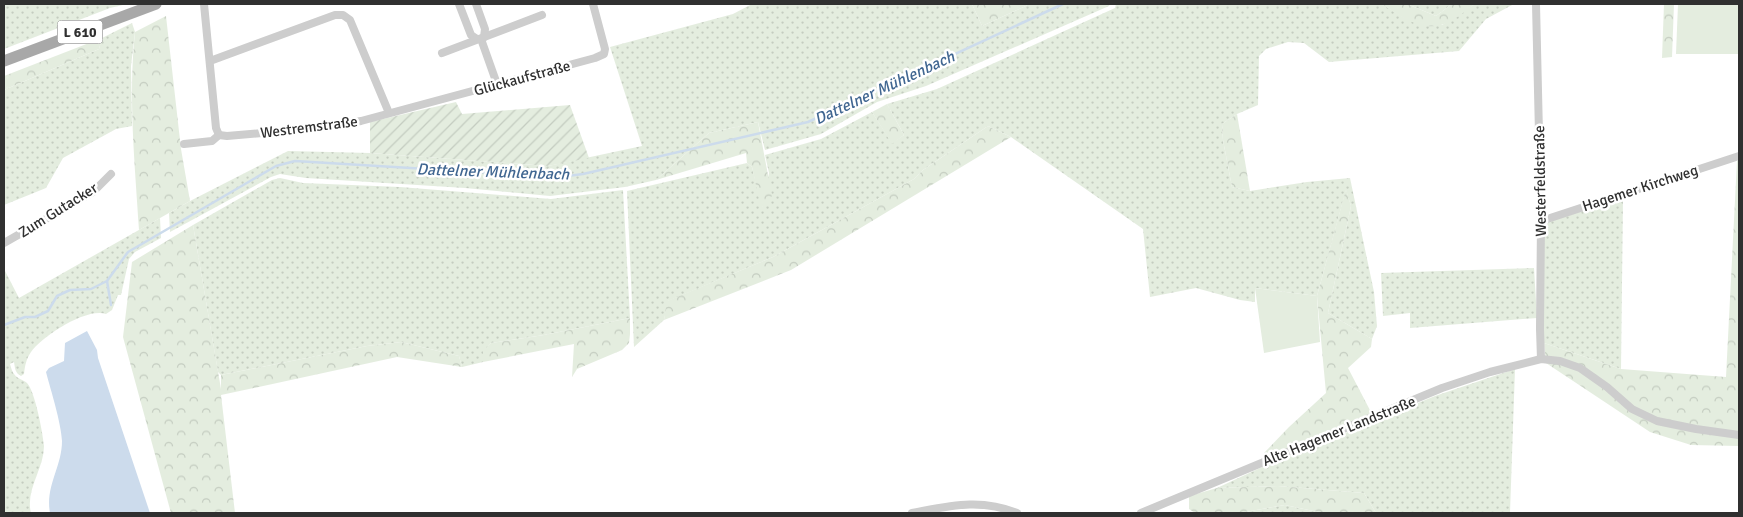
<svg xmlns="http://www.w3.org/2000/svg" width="1743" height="517" font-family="Signika,sans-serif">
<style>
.grass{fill:url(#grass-dots)}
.forest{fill:url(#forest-crowns)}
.garden{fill:url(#garden-furrows)}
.pitch{fill:#e4eddf}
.water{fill:#ccdbec}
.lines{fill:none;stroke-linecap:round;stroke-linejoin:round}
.stream{stroke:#ccdbec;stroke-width:2.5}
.minor{stroke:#cdcdcd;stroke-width:8}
.primary{stroke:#a8a8a8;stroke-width:11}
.labels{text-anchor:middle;stroke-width:5;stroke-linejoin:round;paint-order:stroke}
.shield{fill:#fff;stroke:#6e6e6e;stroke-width:1}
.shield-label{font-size:14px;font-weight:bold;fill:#303030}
.street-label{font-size:15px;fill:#303030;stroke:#fff}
.water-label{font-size:16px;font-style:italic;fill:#406691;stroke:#fff}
</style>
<defs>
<pattern id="grass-dots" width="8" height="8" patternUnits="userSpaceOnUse" patternTransform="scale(1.25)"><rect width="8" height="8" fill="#e4eddf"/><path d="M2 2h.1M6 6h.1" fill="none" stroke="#c4ccc0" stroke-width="1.8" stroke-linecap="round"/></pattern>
<pattern id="forest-crowns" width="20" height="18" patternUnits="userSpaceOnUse" patternTransform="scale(1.25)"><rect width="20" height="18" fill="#e4eddf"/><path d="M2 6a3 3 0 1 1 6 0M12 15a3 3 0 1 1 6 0" fill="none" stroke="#c4ccc0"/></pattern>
<pattern id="garden-furrows" width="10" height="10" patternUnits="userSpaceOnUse" patternTransform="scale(1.25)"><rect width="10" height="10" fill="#e4eddf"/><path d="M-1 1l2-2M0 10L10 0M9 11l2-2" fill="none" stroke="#c4ccc0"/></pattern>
</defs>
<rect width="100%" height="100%" fill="#fff"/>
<g class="grass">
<polygon points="4,4 127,4 110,8 4,49"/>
<polygon points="752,4 972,4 982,26 1030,4 1110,4 1109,6 926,86 877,102 821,134 765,150 758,122 709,133 656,180 625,187 550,196 465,188 306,178 280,174 271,177 170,232 169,213 190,201 288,151 370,153 548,166 642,146 610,47 733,14"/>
<polygon points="1116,4 1382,4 1403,17 1442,25 1475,4 1514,4 1486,19 1459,51 1329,62 1304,43 1288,42 1266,49 1259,56 1258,105 1237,114 1222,124 1223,140 1232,187 1250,191 1307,182 1350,178 1374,292 1377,326 1372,339 1328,313 1351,206 1346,190 1317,296 1255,288 1255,302 1240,300 1196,288 1150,297 1143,229 1011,137 988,126 923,170 914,179 773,257 668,301 664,320 634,347 627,191 747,163 752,167 762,207 769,173 765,155 821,139 872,112 892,143 904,135 887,104 937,89 1115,8"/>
<polygon points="1407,4 1452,4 1436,16"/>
<polygon points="132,23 135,32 131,66 132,126 116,129 63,158 46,188 4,205 4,90 99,49 102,38"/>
<polygon points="280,178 303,183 400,187 551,199 623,190 630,318 544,335 491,343 483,352 483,362 462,367 459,356 401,342 367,346 221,375 218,372 193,225 272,180"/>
<polygon points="1623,198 1621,369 1544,343 1544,223"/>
<path d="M 160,218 L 161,238 L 135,252 L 129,259 L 121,295 L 118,295 L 112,310 L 106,314 C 87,307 42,336 31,352 C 26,359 25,366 24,374 L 21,376 C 15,373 15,368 14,362 L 10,364 C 12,371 13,375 20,379 C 22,380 25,381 27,383 C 35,391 43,434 44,446 C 44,469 25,490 31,513 L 4,513 L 4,269 L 19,298 Z"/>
<polygon points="1534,268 1537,318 1410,328 1410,313 1383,316 1381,273"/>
<polygon points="1515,369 1510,513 1376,513 1364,493 1278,486 1217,488 1260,468 1435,396"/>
<polygon points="1285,505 1323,513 1239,513"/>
</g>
<g class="forest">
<polygon points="972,4 1030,4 982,26"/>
<path d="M 1382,4 L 1407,4 L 1436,16 L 1452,4 L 1475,4 C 1465,11 1453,22 1441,25 C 1419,31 1399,15 1382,4 Z"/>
<polygon points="1664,4 1674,4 1672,57 1662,58"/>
<path d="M 166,16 L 181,149 L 190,201 L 139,230 C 135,164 128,98 135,32 Z"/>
<polygon points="102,38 99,49 4,90 4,76"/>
<polygon points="887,104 904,135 892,144 872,112"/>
<polygon points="1237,114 1250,191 1232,187 1223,140 1222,124"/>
<polygon points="758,122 772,196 761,208 752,167 747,163 746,153 656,180 709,133"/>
<polygon points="988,126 1011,137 791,270 664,320 667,301 773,257 914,179 923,170"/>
<polygon points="1739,160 1739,446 1691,445 1650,432 1546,363 1544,343 1621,369 1726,377 1737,161"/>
<polygon points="1346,189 1351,206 1328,313 1372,339 1371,347 1348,368 1372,414 1266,458 1264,453 1289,427 1326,393 1317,296"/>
<polygon points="193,225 221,389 221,375 367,346 401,342 459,356 462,367 397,357 221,395 235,513 171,513 123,337 132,262"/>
<polygon points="630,318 630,334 629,343 622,350 577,369 572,377 574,344 483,362 483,351 491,343 544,335"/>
<polygon points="1278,486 1364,493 1376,513 1345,512 1323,513 1285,505 1239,513 1195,513 1189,509 1189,496 1217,488"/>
</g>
<polygon class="garden" points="456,102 462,114 570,105 589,158 548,166 370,153 370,122"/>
<g class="pitch">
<polygon points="1678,4 1739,4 1739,54 1676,54"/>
<polygon points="1255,288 1317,296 1320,342 1264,353"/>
</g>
<path class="water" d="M 87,331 L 97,350 L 98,358 L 150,513 L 50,513 C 45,486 62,467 62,441 C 61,422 51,391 46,372 L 49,368 L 64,361 L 65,343 Z"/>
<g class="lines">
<g class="stream">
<polyline points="107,281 111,305"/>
<polyline points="4,325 25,317 35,317 48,311 57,296 70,290 91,289 107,281 128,252 276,166 295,161 560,177 583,174 808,122 1063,4"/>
</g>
<g class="minor">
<polyline points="204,4 216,128 219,135"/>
<polyline points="459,4 471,35 477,39"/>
<polyline points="476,4 485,29 484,37"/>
<polyline points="1536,4 1541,221 1540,329 1541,359"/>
<polyline points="481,39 497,84"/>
<polyline points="442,53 542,15"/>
<polyline points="210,61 335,15 343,15 350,20 389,113"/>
<polyline points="219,135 227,136 321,128 361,121 595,58 604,54 605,49 593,4"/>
<polyline points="184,144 212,141 219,135"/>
<polyline points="1541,221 1739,156"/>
<polyline points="4,243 93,192 111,174"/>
<path d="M 912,513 C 950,506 980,498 1017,513"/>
<polyline points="1141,513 1442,388 1490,372 1541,359 1560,361 1580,368 1607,387 1632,409 1657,421 1696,429 1739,435"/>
</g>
<polyline class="primary" points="4,61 156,4"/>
</g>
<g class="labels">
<rect class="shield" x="57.5" y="20.5" width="45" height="23" rx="4"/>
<g class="shield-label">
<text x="80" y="37">L 610</text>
</g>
<g class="street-label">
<text transform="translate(522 78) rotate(-15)" y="5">Glückaufstraße</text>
<text transform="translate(309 127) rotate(-7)" y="5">Westremstraße</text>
<text transform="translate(1540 181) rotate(-91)" y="5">Westerfeldstraße</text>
<text transform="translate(1640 188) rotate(-18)" y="5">Hagemer Kirchweg</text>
<text transform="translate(58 210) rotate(-32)" y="5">Zum Gutacker</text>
<text transform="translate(1339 431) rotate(-22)" y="5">Alte Hagemer Landstraße</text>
</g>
<g class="water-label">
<text transform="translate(884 87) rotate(-25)" y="6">Dattelner Mühlenbach</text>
<text transform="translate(493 171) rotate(2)" y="6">Dattelner Mühlenbach</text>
</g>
</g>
<rect width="1743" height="517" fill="none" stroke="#303030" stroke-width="10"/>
</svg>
